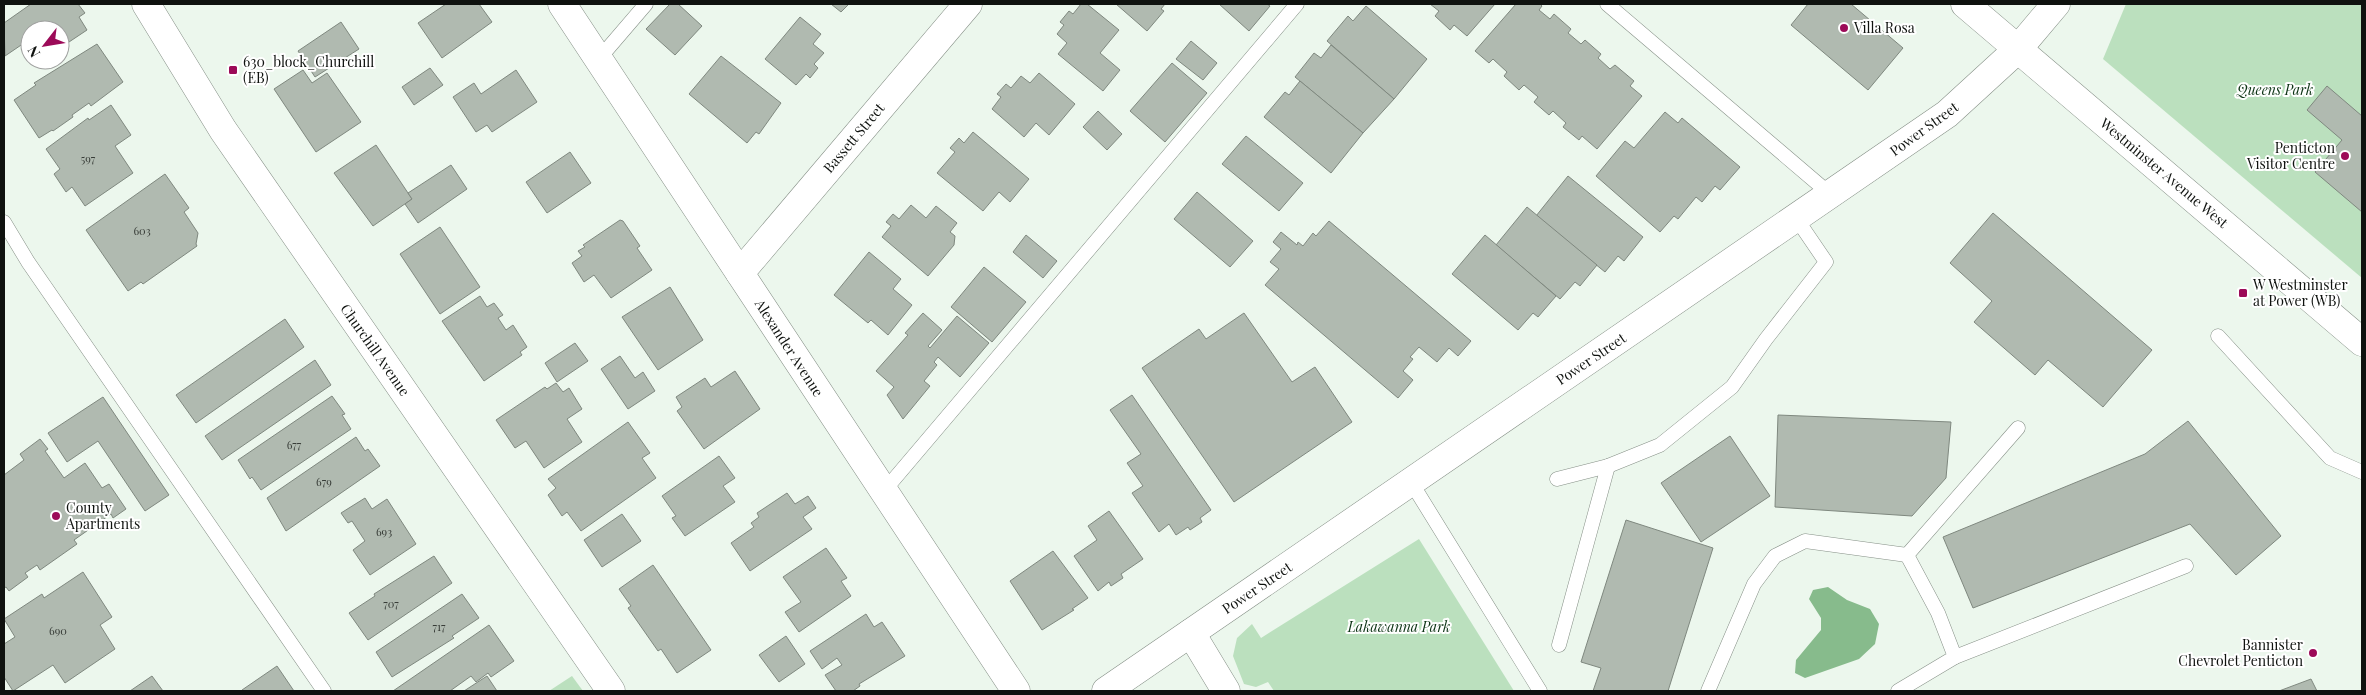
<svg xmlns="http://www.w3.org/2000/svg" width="2366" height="695" font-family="'Playfair Display',serif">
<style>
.green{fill:#bbe0be}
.water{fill:#87bb8c}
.building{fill:#b0bab0;stroke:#7f887f}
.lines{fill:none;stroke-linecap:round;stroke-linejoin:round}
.service-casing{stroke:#869087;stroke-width:15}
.minor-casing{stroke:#869087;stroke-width:29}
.tertiary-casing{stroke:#869087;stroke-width:29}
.secondary-casing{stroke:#869087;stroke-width:29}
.service{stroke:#fff;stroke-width:14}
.minor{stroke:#fff;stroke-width:28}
.tertiary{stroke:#fff;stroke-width:28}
.secondary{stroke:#fff;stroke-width:28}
.poi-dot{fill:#9c0a58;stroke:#fff;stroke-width:2}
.labels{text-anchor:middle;stroke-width:4;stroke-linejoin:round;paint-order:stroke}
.number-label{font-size:11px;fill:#373c37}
.poi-label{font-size:14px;fill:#0f120f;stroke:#fff;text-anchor:start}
.park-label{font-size:14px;font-style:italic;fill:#0c3314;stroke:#fff}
.street-label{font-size:14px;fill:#0f120f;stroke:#fff}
</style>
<rect width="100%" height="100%" fill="#ecf7ed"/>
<g class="green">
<polygon points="2126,4 2362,4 2362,278 2103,59"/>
<polygon points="1419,539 1514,691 1274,691 1268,682 1256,687 1244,684 1233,656 1237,638 1252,624 1261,638"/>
<polygon points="572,676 583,691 549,691"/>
</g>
<polygon class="water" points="1828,587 1847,600 1870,609 1879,624 1875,644 1859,659 1805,678 1795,673 1796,660 1821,630 1821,618 1809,599 1813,590"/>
<g class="building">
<polygon points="31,4 78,4 85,13 79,17 87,30 60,48 60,30 30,30 30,39 5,56 4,23"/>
<polygon points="446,4 479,4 492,22 442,58 418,23"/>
<polygon points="670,4 678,4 702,26 675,55 646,29"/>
<polygon points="831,4 849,4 841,12"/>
<polygon points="1081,4 1087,4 1119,30 1100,53 1120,70 1103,91 1058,54 1067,43 1057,34 1064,25 1060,22 1069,11 1073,14"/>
<polygon points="1116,4 1165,4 1161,9 1164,11 1147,31"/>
<polygon points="1219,4 1267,4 1270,6 1249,31"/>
<polygon points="1430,4 1495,4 1467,36 1454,25 1450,30 1435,16 1439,11"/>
<polygon points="1516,4 1540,4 1542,6 1539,10 1550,19 1554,14 1571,29 1568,33 1581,44 1585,40 1601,54 1598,58 1610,69 1615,65 1634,81 1630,86 1642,96 1597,149 1582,136 1579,140 1563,127 1566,123 1553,111 1549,115 1534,102 1538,97 1524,85 1519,90 1504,76 1507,72 1493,59 1489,63 1475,51"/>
<polygon points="1808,4 1851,4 1903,48 1868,90 1791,25"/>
<polygon points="1366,6 1427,59 1394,99 1327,41 1348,16 1353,21"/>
<polygon points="800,17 821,34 813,44 824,53 814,64 818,68 810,78 806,74 796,85 765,59"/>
<polygon points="341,22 359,49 315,77 298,51"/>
<polygon points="1191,41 1217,63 1203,80 1176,59"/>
<polygon points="97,44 123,82 91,106 89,103 72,115 73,117 53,131 52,130 39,138 14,100 36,85 34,83"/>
<polygon points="1331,45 1394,99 1363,133 1295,77 1314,53 1321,58"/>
<polygon points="721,56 781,103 759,134 756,132 747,143 689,94"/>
<polygon points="1172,63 1207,93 1165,142 1130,111"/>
<polygon points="430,68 443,85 414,105 402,87"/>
<polygon points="303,70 312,83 327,73 361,122 316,152 274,89"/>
<polygon points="516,70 537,102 492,132 487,125 476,132 453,97 474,83 481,94"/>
<polygon points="1039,73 1075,104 1049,135 1036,123 1024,137 992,109 1001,97 997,94 1006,84 1011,88 1021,76 1030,83"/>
<polygon points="1300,81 1363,133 1331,173 1264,117 1285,92 1289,95"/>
<polygon points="2327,86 2362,116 2362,212 2315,172 2342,140 2307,110"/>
<polygon points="111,105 131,135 115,146 133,173 85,206 72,187 66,192 54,174 60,169 46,149 88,118 89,120"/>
<polygon points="1098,111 1122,134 1107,150 1083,127"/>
<polygon points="1665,112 1678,123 1682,118 1740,167 1720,190 1715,186 1702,202 1696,197 1678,219 1674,216 1660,232 1596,176 1625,141 1634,148"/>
<polygon points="973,132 1029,179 1010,202 999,192 983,211 937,173 955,152 950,148 959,138 964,143"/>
<polygon points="1246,136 1303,183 1279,211 1222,164"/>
<polygon points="376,145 412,199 373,226 334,173"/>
<polygon points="570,152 591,183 547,213 526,182"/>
<polygon points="451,165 467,189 418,223 405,204 412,199 408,193"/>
<polygon points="165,174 189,208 184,212 198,233 196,244 197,246 143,284 141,282 128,291 86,230"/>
<polygon points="1568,176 1643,237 1624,261 1618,256 1605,272 1536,216"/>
<polygon points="1197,192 1253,241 1230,267 1174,219"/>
<polygon points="911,205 926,218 936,206 957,223 950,232 955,236 954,245 928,276 882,237 891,226 886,222 893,214 899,219"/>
<polygon points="1527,207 1597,265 1580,286 1575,282 1560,299 1496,245"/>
<polygon points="1993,213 2152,350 2103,407 2048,360 2035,375 1974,322 1992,301 1950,263"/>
<polygon points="620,220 623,221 640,246 637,248 652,270 611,298 594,275 584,282 572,263 582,256 578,251 585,247 583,245"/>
<polygon points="1329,221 1471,341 1458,356 1449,348 1437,362 1419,347 1410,357 1413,359 1403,371 1413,380 1398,398 1265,285 1279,269 1270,262 1281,249 1273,242 1281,232 1297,245 1298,242 1303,246 1313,233 1316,236"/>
<polygon points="440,227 480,287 440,314 400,254"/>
<polygon points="1026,235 1057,261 1043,278 1013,252"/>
<polygon points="1485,235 1556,296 1538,317 1533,313 1518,330 1452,274"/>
<polygon points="869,252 901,279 893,289 912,305 888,335 871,320 868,323 834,295"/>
<polygon points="984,267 1026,302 992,342 951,307"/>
<polygon points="670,287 703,340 658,370 622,317"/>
<polygon points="480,296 487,307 494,303 503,315 498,318 506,330 513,325 527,347 520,352 522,355 484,381 442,321"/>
<polygon points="923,313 942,330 928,346 930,348 957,316 989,343 960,377 938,357 934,362 937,365 924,381 930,386 903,419 887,395 894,387 876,371 908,335 905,333"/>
<polygon points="1244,313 1292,382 1315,367 1352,422 1234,502 1142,368 1199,329 1206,339"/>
<polygon points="285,319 304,347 196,423 176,395"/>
<polygon points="575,343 588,361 557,382 545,363"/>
<polygon points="620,356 635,378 643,372 655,391 628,409 601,369"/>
<polygon points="315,360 331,385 222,460 205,436"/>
<polygon points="735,371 760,409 704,449 677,411 682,407 676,397 705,378 711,387"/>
<polygon points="556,383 563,392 569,388 582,409 567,419 582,442 544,468 526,441 515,448 496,420 545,387 547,389"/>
<polygon points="1132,395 1211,510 1200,518 1202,522 1190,530 1188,527 1176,535 1169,524 1159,532 1132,493 1143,486 1127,463 1141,454 1110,410"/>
<polygon points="332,396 345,414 342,415 351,429 261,490 252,477 250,479 238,460"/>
<polygon points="103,397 169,495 145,511 98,441 67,462 48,433"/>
<polygon points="1778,415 1951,422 1946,478 1912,516 1775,507"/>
<polygon points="2188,421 2281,536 2236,575 2190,524 1973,608 1943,537 2145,454"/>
<polygon points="628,422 650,453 642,458 656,478 581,531 567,512 562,516 548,495 556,488 548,479"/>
<polygon points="1730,436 1770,496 1701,542 1661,483"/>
<polygon points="356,437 365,451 368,449 380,466 286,531 267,498"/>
<polygon points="40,439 48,449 45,451 64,478 85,463 102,488 109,484 126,509 113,518 111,514 74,540 77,544 40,570 37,565 25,573 28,577 9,591 6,587 4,588 4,475 24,460 20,454"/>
<polygon points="719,456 735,478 723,486 735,502 685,536 672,518 676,516 662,496"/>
<polygon points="787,493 795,504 808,496 816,508 803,517 812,529 750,571 731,543 754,527 751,523 759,517 757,513"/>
<polygon points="365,498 372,509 387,499 416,544 370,575 353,550 365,541 352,521 348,523 341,513"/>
<polygon points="1109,511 1143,559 1121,574 1123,578 1111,586 1109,582 1098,591 1074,556 1097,540 1088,526"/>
<polygon points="622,514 641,541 602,567 584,540"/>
<polygon points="1626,520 1713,548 1668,691 1593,691 1601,668 1581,662"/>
<polygon points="826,548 847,578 841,581 851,596 799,632 785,612 801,602 783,577"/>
<polygon points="1053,551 1088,598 1072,609 1074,610 1042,630 1010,581"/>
<polygon points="434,556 452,583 368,640 349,613 375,596 374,594"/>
<polygon points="653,565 711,650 677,673 661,649 658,651 628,608 631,606 619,589"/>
<polygon points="83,572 112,617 100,625 115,649 65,683 53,665 13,691 4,677 4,644 15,637 4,619 42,594 44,598"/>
<polygon points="462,594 479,618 452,636 454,638 392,677 376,652"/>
<polygon points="866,614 874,627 882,622 905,656 859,684 860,686 853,691 836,691 825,675 842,665 837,658 822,669 810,651"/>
<polygon points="489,625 514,661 491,677 488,673 476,682 471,676 450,691 393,691"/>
<polygon points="786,636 805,664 779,682 759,655"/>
<polygon points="277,666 294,691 243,691 242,690"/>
<polygon points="152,676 163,691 130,691"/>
<polygon points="487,676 497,691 464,691"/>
<polygon points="2311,679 2317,691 2279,691"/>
</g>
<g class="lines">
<defs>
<g id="service">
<polyline points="1607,4 1830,194"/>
<polyline points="598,60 646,4"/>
<polyline points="4,222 28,262 324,691"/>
<polyline points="2218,336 2330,458 2362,472"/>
<polyline points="1557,479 1608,466 1660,445 1732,387 1766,339 1826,262 1796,218"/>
<polyline points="1411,482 1540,691"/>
<polyline points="884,491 1297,4"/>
<polyline points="1907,555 2018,428"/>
<polyline points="1559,645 1608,466"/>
<polyline points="1955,657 2186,566"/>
<polyline points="1708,691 1754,584 1775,556 1805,541 1907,555"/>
<polyline points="1898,691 1955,657 1938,613 1907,555"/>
</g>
<g id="minor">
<polyline points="146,4 223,130 611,691"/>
<polyline points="562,4 1016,691"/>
<polyline points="740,273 968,4"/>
<polyline points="1191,633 1226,691"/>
</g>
<polyline id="tertiary" points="1106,691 1947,114 2018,49 2056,4"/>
<polyline id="secondary" points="1965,4 2362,342"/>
</defs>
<use href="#service" class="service-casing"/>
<use href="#minor" class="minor-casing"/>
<use href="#tertiary" class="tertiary-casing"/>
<use href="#secondary" class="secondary-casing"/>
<use href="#service" class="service"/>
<use href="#minor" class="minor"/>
<use href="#tertiary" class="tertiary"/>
<use href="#secondary" class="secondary"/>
</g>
<g class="poi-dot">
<circle cx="1844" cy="28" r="5"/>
<rect x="228" y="65" width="10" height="10" rx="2.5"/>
<circle cx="2345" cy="156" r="5"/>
<rect x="2238" y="288" width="10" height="10" rx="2.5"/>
<circle cx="56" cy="516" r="5"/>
<circle cx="2313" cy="653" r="5"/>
</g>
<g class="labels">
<g class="number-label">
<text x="88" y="163">597</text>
<text x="142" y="235">603</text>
<text x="294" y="449">677</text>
<text x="324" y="486">679</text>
<text x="384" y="536">693</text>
<text x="391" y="608">707</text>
<text x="439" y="631">717</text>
<text x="58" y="635">690</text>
</g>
<g class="poi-label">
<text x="1854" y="33">Villa Rosa</text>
<text x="243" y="67">630_block_Churchill<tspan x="243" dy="16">(EB)</tspan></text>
<text x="2335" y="153" text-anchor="end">Penticton<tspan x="2335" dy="16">Visitor Centre</tspan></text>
<text x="2253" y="290">W Westminster<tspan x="2253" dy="16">at Power (WB)</tspan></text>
<text x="66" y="513">County<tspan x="66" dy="16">Apartments</tspan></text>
<text x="2303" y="650" text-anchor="end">Bannister<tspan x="2303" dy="16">Chevrolet Penticton</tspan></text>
</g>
<g class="park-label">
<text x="2275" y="95">Queens Park</text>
<text x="1399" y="632">Lakawanna Park</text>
</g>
<g class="street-label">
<text transform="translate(1924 129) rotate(-36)" y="5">Power Street</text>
<text transform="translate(854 138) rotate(-50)" y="5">Bassett Street</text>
<text transform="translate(2164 173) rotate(40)" y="5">Westminster Avenue West</text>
<text transform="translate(789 348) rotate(57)" y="5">Alexander Avenue</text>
<text transform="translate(375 350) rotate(55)" y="5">Churchill Avenue</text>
<text transform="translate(1591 359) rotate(-34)" y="5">Power Street</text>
<text transform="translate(1257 588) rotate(-34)" y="5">Power Street</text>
</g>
</g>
<rect width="2366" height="695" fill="none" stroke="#0f120f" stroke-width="10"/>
<g transform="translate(45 45) rotate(239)"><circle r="24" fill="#ffffff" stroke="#9fa09f"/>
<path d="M0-4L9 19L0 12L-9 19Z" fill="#9c0a58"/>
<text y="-8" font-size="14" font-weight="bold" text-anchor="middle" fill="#0f120f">N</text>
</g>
</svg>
